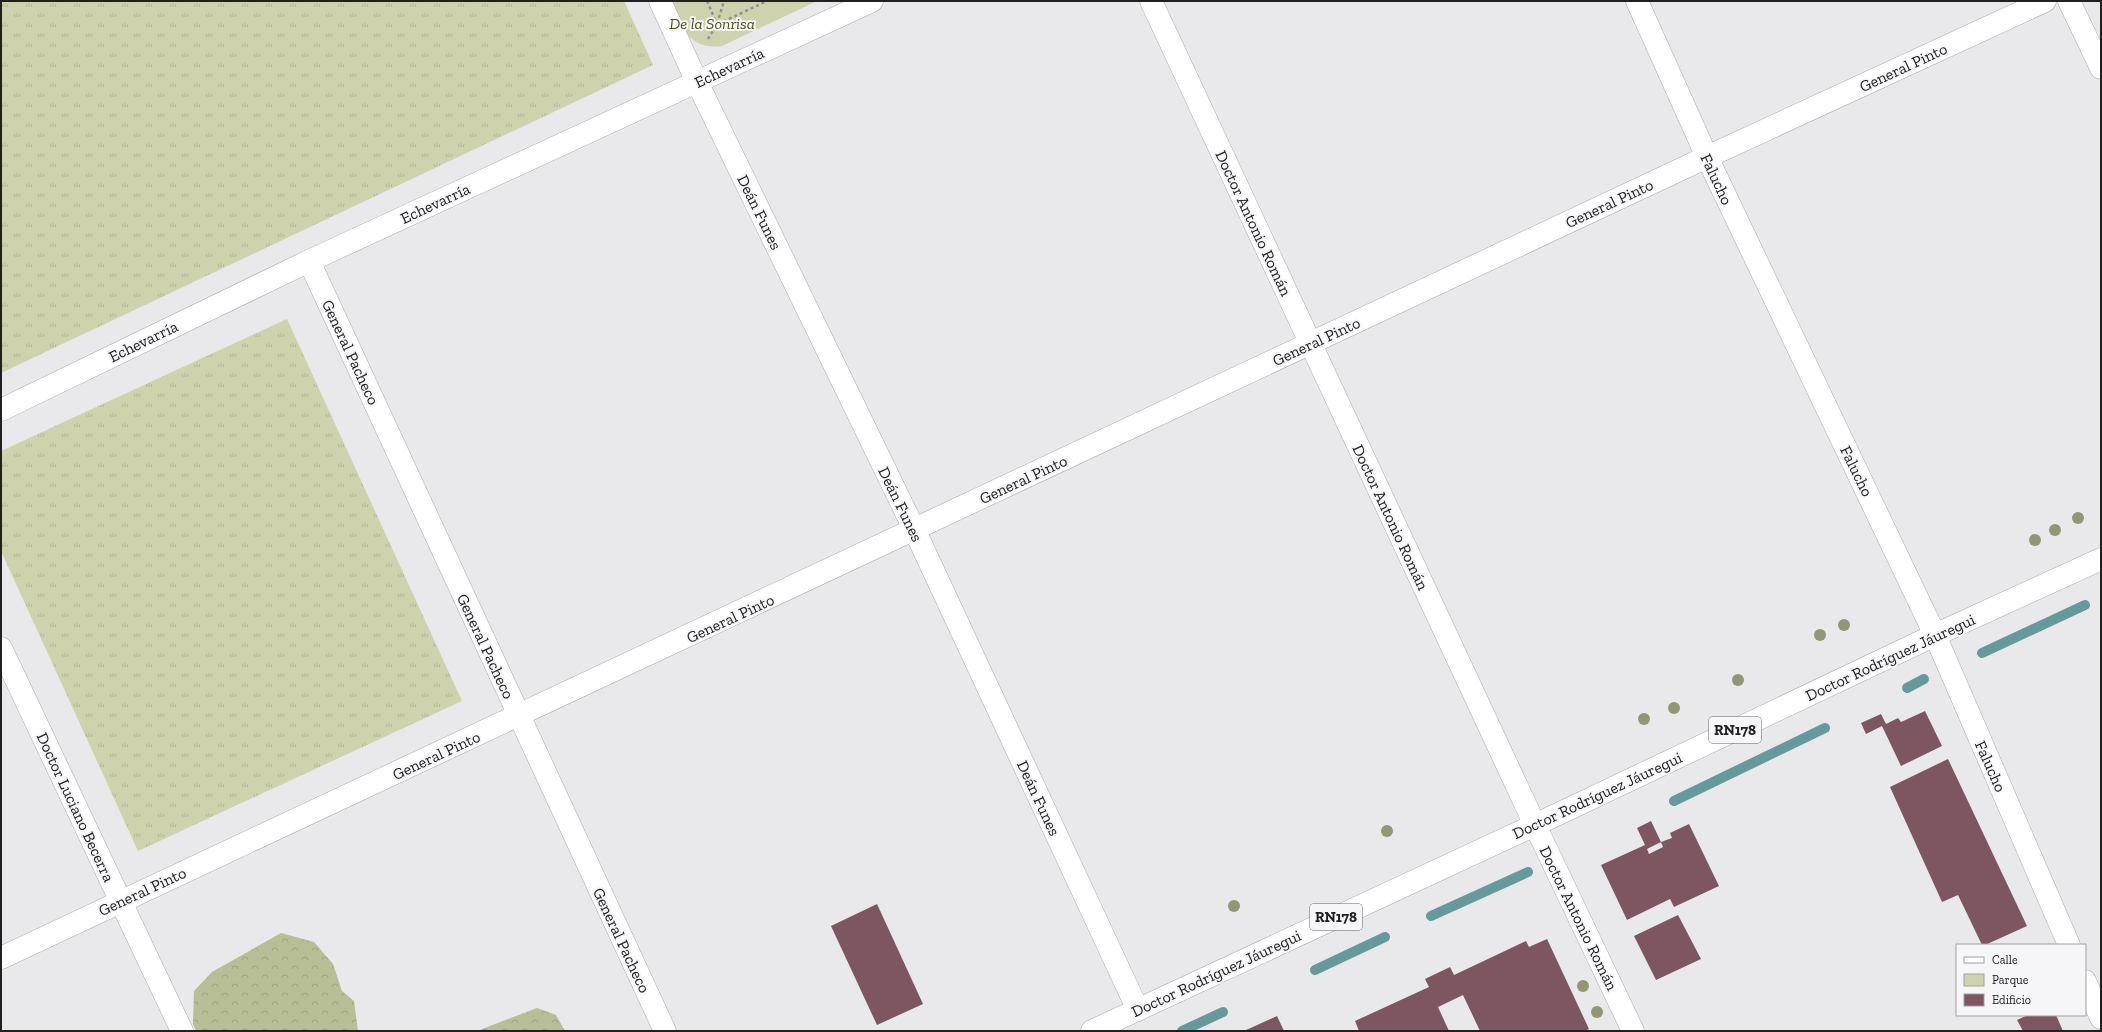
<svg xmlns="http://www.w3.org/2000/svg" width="2102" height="1032" font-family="'Zilla Slab',serif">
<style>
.grass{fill:url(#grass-tufts)}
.forest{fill:url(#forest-crowns)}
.green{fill:#ced3ad}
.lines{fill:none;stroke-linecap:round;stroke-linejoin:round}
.stream{stroke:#66999b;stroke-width:10}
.building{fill:#7d5662}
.minor-casing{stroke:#aaaaac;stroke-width:23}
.major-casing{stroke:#aaaaac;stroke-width:23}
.path{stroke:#908f91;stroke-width:2.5;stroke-dasharray:3 3;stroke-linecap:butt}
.minor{stroke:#fff;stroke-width:22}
.major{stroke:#fff;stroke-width:22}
.tree{fill:#939674}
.labels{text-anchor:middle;stroke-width:4;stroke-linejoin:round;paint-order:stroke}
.shield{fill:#f6f5f8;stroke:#616062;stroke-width:1}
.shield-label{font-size:15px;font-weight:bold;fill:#212021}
.park-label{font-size:16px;font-style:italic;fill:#4d5212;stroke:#f6f5f8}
.street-label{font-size:16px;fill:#212021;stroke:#f6f5f8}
</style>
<defs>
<pattern id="grass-tufts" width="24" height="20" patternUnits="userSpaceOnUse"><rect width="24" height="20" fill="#ced3ad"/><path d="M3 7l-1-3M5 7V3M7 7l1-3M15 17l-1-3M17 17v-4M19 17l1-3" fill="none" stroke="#b1b595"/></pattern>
<pattern id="forest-crowns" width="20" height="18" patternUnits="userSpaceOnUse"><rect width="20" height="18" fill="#b8be96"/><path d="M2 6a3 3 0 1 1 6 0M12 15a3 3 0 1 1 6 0" fill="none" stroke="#9ea381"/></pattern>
</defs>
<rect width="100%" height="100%" fill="#e9e8eb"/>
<g class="grass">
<polygon points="1,1 624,1 653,65 1,373"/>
<polygon points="287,319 462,701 138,851 1,551 1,451"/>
</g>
<g class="forest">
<polygon points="281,933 314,942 333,964 342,991 354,1001 358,1031 196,1031 193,1024 194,991 212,972"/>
<polygon points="537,1008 556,1015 565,1031 477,1031"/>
</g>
<path class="green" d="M 670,1 L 817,1 L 722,46 C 688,51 682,25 670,1 Z"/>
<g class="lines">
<g class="stream">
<polyline points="1982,653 2085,605"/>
<polyline points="1907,688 1924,679"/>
<polyline points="1674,801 1825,728"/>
<polyline points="1431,916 1528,872"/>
<polyline points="1315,970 1385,937"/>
<polyline points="1182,1031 1223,1012"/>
</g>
</g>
<g class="building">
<polygon points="1925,711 1942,746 1901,766 1882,726 1866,734 1861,723 1881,714 1886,724 1898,718 1901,722"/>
<polygon points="1948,759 2027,926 1985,945 1982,945 1958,895 1942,902 1890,787"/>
<polygon points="1651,821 1661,842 1647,849 1649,854 1663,847 1661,842 1672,838 1670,833 1689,824 1719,886 1674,907 1670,899 1627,920 1601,865 1645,845 1637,828"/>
<polygon points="877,904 923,1004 877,1025 831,926"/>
<polygon points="1678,915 1701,959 1656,980 1634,936"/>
<polygon points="1547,939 1589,1029 1585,1031 1480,1031 1463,995 1438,1007 1449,1031 1359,1031 1355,1021 1429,987 1425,979 1450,967 1454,975 1526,941 1529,947"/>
<polygon points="2028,1015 2056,1015 2063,1031 2023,1031 2017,1020"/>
<polygon points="1277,1016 1284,1031 1244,1031"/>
</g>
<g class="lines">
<defs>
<g id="minor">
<polyline points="660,1 697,82 915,531 1138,1010"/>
<polyline points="1151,1 1535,825 1633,1031"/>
<polyline points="1637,1 1707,157 1935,635 2069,945"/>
<polyline points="2069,1 2101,68"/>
<polyline points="309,261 665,1031"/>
<polyline points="1,410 309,261 872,1"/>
<polyline points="1,648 182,1031"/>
<polyline points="1,958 1707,157 2045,1"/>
<polyline points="2085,981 2101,1018"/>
</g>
<polyline id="major" points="1092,1031 1535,825 1935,635 2101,559"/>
</defs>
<use href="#minor" class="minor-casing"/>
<use href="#major" class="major-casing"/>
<g class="path">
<polyline points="707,1 717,24"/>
<polyline points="718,24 767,1"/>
<polyline points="708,39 717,24 724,1"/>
</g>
<use href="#minor" class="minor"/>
<use href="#major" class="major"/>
</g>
<g class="tree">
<circle cx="2078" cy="518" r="6"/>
<circle cx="2055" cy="530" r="6"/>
<circle cx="2035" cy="540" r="6"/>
<circle cx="1844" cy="625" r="6"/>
<circle cx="1820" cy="635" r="6"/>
<circle cx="1738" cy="680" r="6"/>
<circle cx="1674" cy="708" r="6"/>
<circle cx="1644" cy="719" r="6"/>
<circle cx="1387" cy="831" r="6"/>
<circle cx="1234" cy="906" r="6"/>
<circle cx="1583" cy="986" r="6"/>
<circle cx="1597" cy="1012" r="6"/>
</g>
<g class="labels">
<g class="shield">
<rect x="1709" y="717" width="52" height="26" rx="3"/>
<rect x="1310" y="904" width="52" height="26" rx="3"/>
</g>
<g class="shield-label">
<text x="1735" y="735">RN178</text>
<text x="1336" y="922">RN178</text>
</g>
<g class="park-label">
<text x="712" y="29">De la Sonrisa</text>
</g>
<g class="street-label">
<text transform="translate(729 67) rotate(-25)" y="6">Echevarría</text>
<text transform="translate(1903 67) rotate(-25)" y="6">General Pinto</text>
<text transform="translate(1717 179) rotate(65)" y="6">Falucho</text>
<text transform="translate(435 203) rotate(-25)" y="6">Echevarría</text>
<text transform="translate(1609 203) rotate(-25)" y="6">General Pinto</text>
<text transform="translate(760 212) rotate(64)" y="6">Deán Funes</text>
<text transform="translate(1254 223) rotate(65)" y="6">Doctor Antonio Román</text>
<text transform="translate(143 341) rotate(-26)" y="6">Echevarría</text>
<text transform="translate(1316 341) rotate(-25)" y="6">General Pinto</text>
<text transform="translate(351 352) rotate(65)" y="6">General Pacheco</text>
<text transform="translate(1857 471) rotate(64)" y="6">Falucho</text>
<text transform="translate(1023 479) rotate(-25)" y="6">General Pinto</text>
<text transform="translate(901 504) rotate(64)" y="6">Deán Funes</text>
<text transform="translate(1391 517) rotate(65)" y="6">Doctor Antonio Román</text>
<text transform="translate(730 618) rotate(-25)" y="6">General Pinto</text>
<text transform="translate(486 646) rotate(65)" y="6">General Pacheco</text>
<text transform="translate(1890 657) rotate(-25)" y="6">Doctor Rodríguez Jáuregui</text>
<text transform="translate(436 755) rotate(-25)" y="6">General Pinto</text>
<text transform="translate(1991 766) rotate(66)" y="6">Falucho</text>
<text transform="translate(1597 795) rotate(-25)" y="6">Doctor Rodríguez Jáuregui</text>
<text transform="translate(1039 798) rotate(65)" y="6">Deán Funes</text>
<text transform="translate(76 807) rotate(65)" y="6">Doctor Luciano Becerra</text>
<text transform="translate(142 891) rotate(-25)" y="6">General Pinto</text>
<text transform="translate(1579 918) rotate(64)" y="6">Doctor Antonio Román</text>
<text transform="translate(622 940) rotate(65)" y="6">General Pacheco</text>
<text transform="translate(1216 973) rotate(-25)" y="6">Doctor Rodríguez Jáuregui</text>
</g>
</g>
<rect width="2102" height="1032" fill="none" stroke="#212021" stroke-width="4"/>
<rect x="1956" y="944" width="130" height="72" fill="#f6f5f8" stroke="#a1a0a2"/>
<rect x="1964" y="957" width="20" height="6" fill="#ffffff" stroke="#a1a0a2"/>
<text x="1992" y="964" font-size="12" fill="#212021">Calle</text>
<rect x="1964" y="974" width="20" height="12" fill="#ced3ad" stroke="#a1a0a2"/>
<text x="1992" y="984" font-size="12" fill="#212021">Parque</text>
<rect x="1964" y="994" width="20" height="12" fill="#7d5662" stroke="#a1a0a2"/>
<text x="1992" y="1004" font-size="12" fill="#212021">Edificio</text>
</svg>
